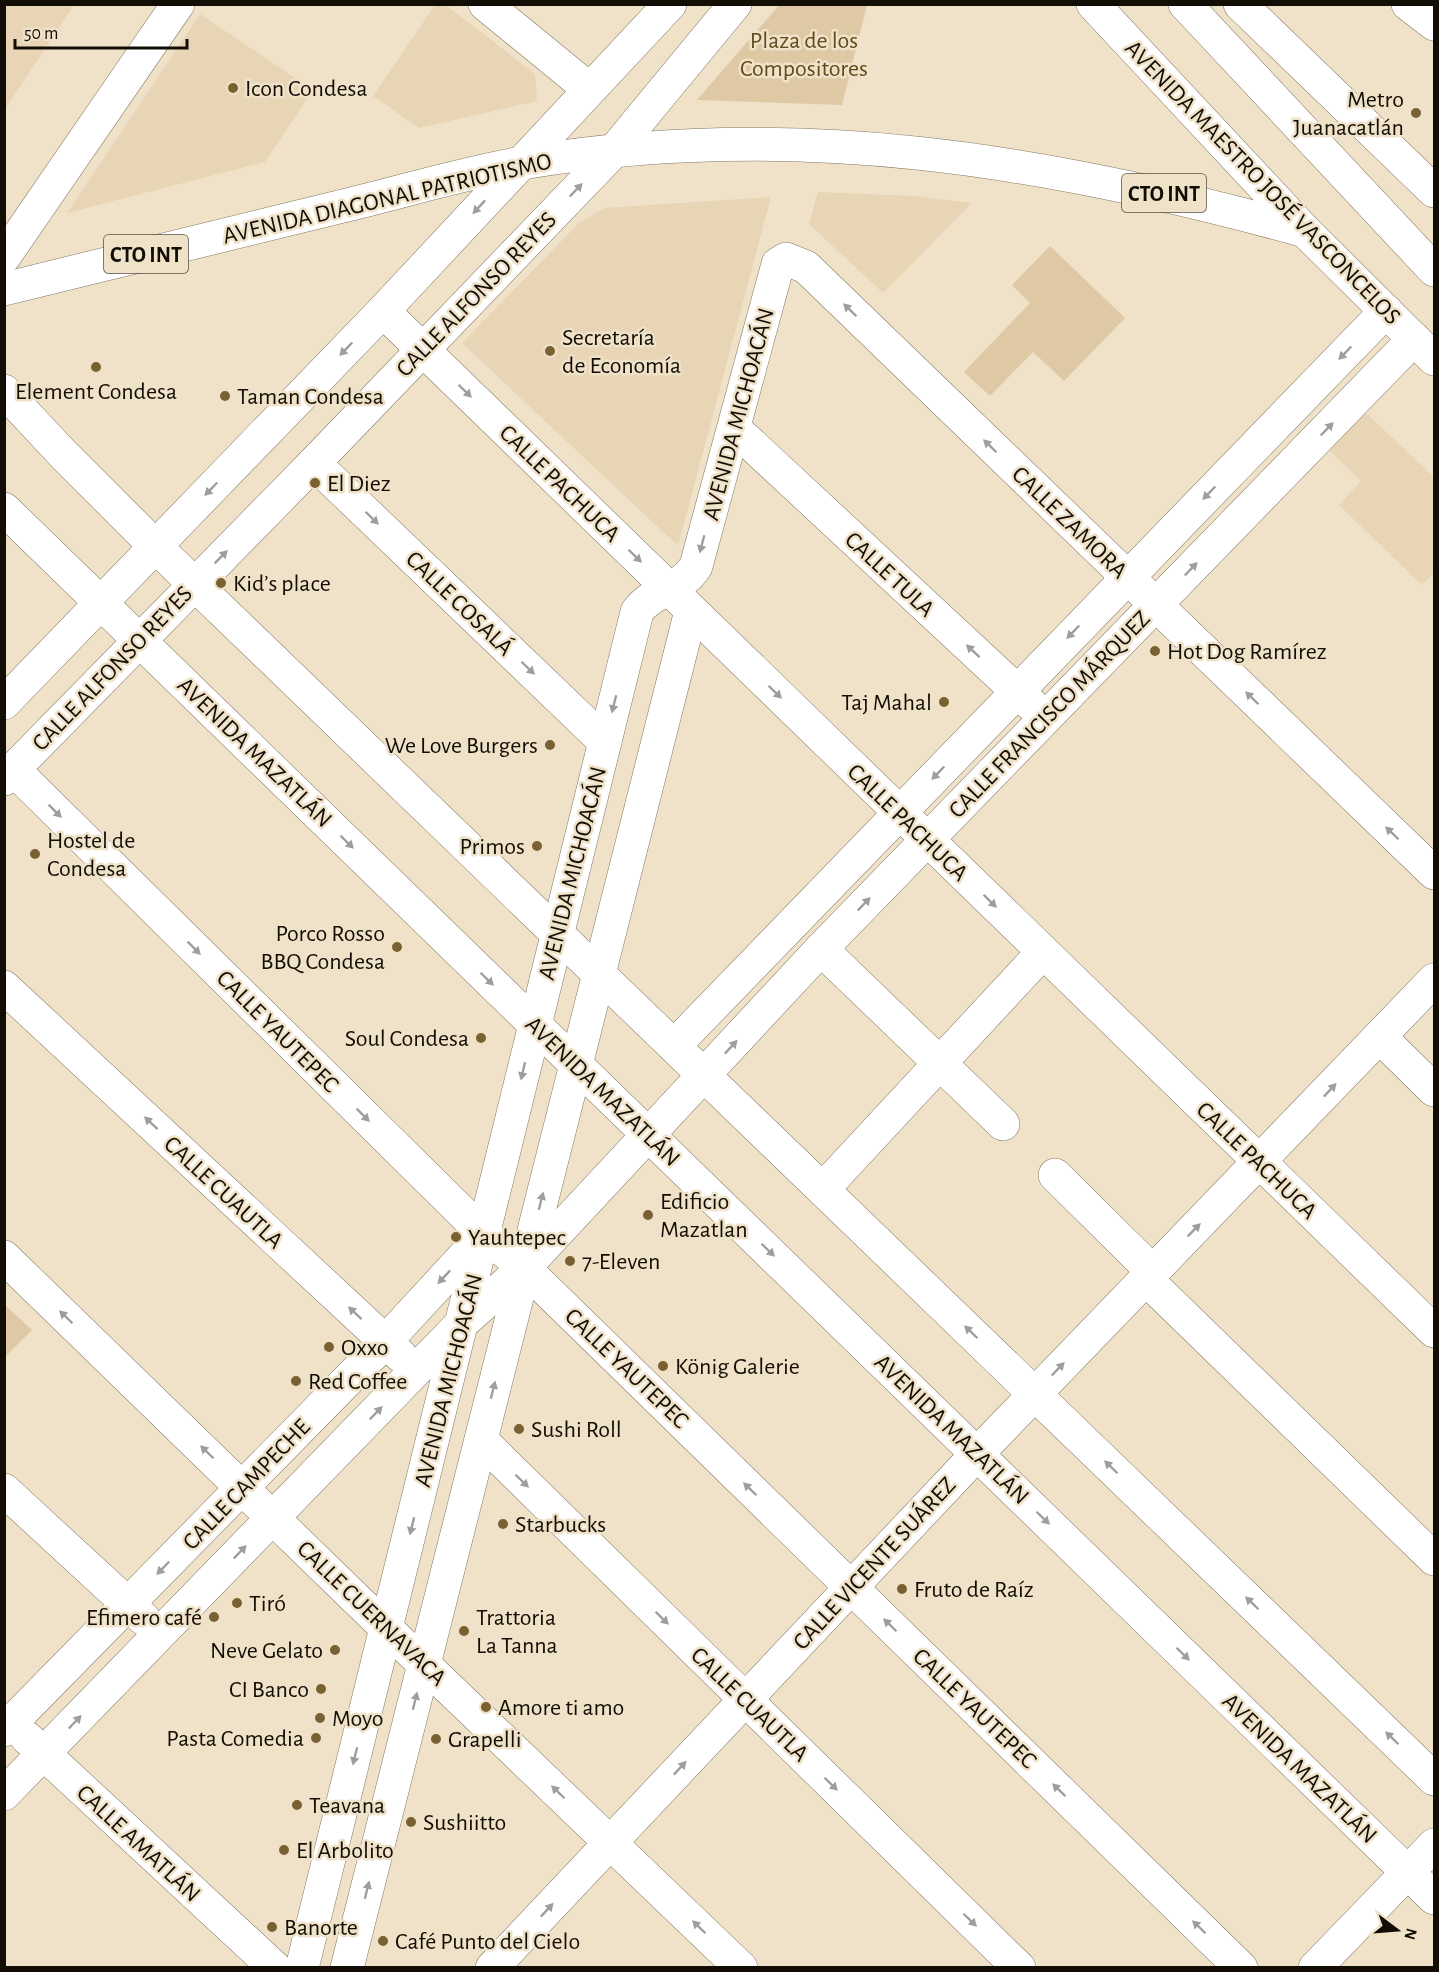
<svg xmlns="http://www.w3.org/2000/svg" width="1439" height="1972" font-family="'Alegreya Sans',sans-serif">
<style>
.built{fill:#e7d5b5}
.green{fill:#dec9a4}
.lines{fill:none;stroke-linecap:round;stroke-linejoin:round}
.minor-casing{stroke:#847760;stroke-width:34}
.major-casing{stroke:#847760;stroke-width:34}
.highway-casing{stroke:#847760;stroke-width:34}
.minor{stroke:#fff;stroke-width:33}
.major{stroke:#fff;stroke-width:33}
.highway{stroke:#fff;stroke-width:33}
.oneway{fill:#a09e9b}
.poi-dot{fill:#7a6132;stroke:#f0e2c9;stroke-width:2}
.labels{text-anchor:middle;stroke-width:5;stroke-linejoin:round;paint-order:stroke}
.shield{fill:#f0e2c9;stroke:#554d40;stroke-width:1.5}
.shield-label{font-size:22px;font-weight:bold;fill:#120d05}
.park-label{font-size:24px;fill:#614a1a;stroke:#f0e2c9}
.poi-label{font-size:24px;fill:#120d05;stroke:#f0e2c9;text-anchor:start}
.street-label{font-size:24px;fill:#120d05;stroke:#f0e2c9}
</style>
<rect width="100%" height="100%" fill="#f0e2c9"/>
<g class="built">
<polygon points="5,4 74,5 5,109 4,5"/>
<polygon points="446,5 535,74 537,101 419,128 373,96 435,5"/>
<polygon points="200,14 313,90 265,162 67,213"/>
<polygon points="818,192 913,196 972,203 883,293 809,224"/>
<polygon points="771,197 678,546 462,343 579,223 604,208"/>
<polygon points="1365,412 1434,477 1434,572 1422,585 1339,505 1361,481 1329,450"/>
</g>
<g class="green">
<polygon points="780,4 867,5 842,105 697,100"/>
<polygon points="1050,246 1125,318 1064,381 1033,352 990,396 964,372 1030,303 1012,285"/>
<polygon points="4,1304 32,1330 5,1357 4,1357"/>
</g>
<g class="lines">
<defs>
<g id="minor">
<polyline points="485,4 589,89"/>
<polyline points="1408,4 1434,24"/>
<polyline points="4,257 178,4"/>
<polyline points="383,311 1434,1331"/>
<polyline points="735,429 1032,705"/>
<polyline points="314,463 605,742"/>
<polyline points="14,770 484,1234 524,1268 1241,1968"/>
<polyline points="821,949 1003,1124"/>
<polyline points="4,987 401,1356"/>
<polyline points="1380,1037 1434,1090"/>
<polyline points="674,1046 1386,311"/>
<polyline points="1055,1175 1153,1272"/>
<polyline points="823,1189 1043,952"/>
<polyline points="4,1257 386,1628 741,1968"/>
<polyline points="1146,1279 1434,1559"/>
<polyline points="481,1440 1019,1968"/>
<polyline points="4,1490 144,1619"/>
<polyline points="4,1730 386,1341 481,1238"/>
<polyline points="27,1738 275,1968"/>
<polyline points="4,1794 461,1324 524,1268 821,949 1414,339"/>
<path d="M 302,1968 L 637,612 C 653,589 681,591 696,566 L 778,264 L 786,259 L 806,267 L 1434,873"/>
<polyline points="347,1968 691,611"/>
<polyline points="492,1968 977,1454 1434,980"/>
<polyline points="1315,1968 1434,1845"/>
</g>
<g id="major">
<polyline points="1093,4 1305,231 1434,359"/>
<polyline points="1240,4 1434,191"/>
<path d="M 4,289 C 119,261 233,233 347,205 C 405,191 464,173 522,163 C 792,118 1045,159 1305,231"/>
<polyline points="4,391 63,454 155,546 1434,1779"/>
<polyline points="4,509 1434,1898"/>
<polyline points="4,703 383,311 670,4"/>
<polyline points="4,779 314,463 613,152 735,4"/>
</g>
<polyline id="highway" points="1185,4 1434,270"/>
</defs>
<use href="#minor" class="minor-casing"/>
<use href="#major" class="major-casing"/>
<use href="#highway" class="highway-casing"/>
<use href="#minor" class="minor"/>
<use href="#major" class="major"/>
<use href="#highway" class="highway"/>
</g>
<defs><path id="oneway-solid" d="M-6-.8H1V-3.2L6.5 0L1 3.2V.8H-6Z" transform="scale(1.5)"/></defs>
<g class="oneway">
<use href="#oneway-solid" transform="translate(576 190) rotate(-46)"/>
<use href="#oneway-solid" transform="translate(479 207) rotate(133)"/>
<use href="#oneway-solid" transform="translate(850 310) rotate(-136)"/>
<use href="#oneway-solid" transform="translate(346 349) rotate(134)"/>
<use href="#oneway-solid" transform="translate(1345 353) rotate(134)"/>
<use href="#oneway-solid" transform="translate(465 391) rotate(44)"/>
<use href="#oneway-solid" transform="translate(1327 429) rotate(-46)"/>
<use href="#oneway-solid" transform="translate(990 446) rotate(-136)"/>
<use href="#oneway-solid" transform="translate(211 489) rotate(134)"/>
<use href="#oneway-solid" transform="translate(1209 493) rotate(134)"/>
<use href="#oneway-solid" transform="translate(372 518) rotate(44)"/>
<use href="#oneway-solid" transform="translate(702 544) rotate(105)"/>
<use href="#oneway-solid" transform="translate(635 556) rotate(44)"/>
<use href="#oneway-solid" transform="translate(221 557) rotate(-45)"/>
<use href="#oneway-solid" transform="translate(1191 569) rotate(-46)"/>
<use href="#oneway-solid" transform="translate(1073 632) rotate(134)"/>
<use href="#oneway-solid" transform="translate(973 651) rotate(-137)"/>
<use href="#oneway-solid" transform="translate(528 668) rotate(44)"/>
<use href="#oneway-solid" transform="translate(775 692) rotate(44)"/>
<use href="#oneway-solid" transform="translate(1252 698) rotate(-136)"/>
<use href="#oneway-solid" transform="translate(614 704) rotate(104)"/>
<use href="#oneway-solid" transform="translate(938 773) rotate(134)"/>
<use href="#oneway-solid" transform="translate(55 811) rotate(45)"/>
<use href="#oneway-solid" transform="translate(1392 833) rotate(-136)"/>
<use href="#oneway-solid" transform="translate(347 842) rotate(44)"/>
<use href="#oneway-solid" transform="translate(990 901) rotate(44)"/>
<use href="#oneway-solid" transform="translate(864 904) rotate(-46)"/>
<use href="#oneway-solid" transform="translate(194 948) rotate(45)"/>
<use href="#oneway-solid" transform="translate(487 979) rotate(44)"/>
<use href="#oneway-solid" transform="translate(731 1047) rotate(-47)"/>
<use href="#oneway-solid" transform="translate(523 1071) rotate(103)"/>
<use href="#oneway-solid" transform="translate(1330 1090) rotate(-47)"/>
<use href="#oneway-solid" transform="translate(363 1115) rotate(45)"/>
<use href="#oneway-solid" transform="translate(151 1123) rotate(-137)"/>
<use href="#oneway-solid" transform="translate(541 1201) rotate(-76)"/>
<use href="#oneway-solid" transform="translate(1194 1230) rotate(-45)"/>
<use href="#oneway-solid" transform="translate(768 1250) rotate(44)"/>
<use href="#oneway-solid" transform="translate(444 1277) rotate(133)"/>
<use href="#oneway-solid" transform="translate(355 1313) rotate(-137)"/>
<use href="#oneway-solid" transform="translate(66 1317) rotate(-136)"/>
<use href="#oneway-solid" transform="translate(971 1332) rotate(-136)"/>
<use href="#oneway-solid" transform="translate(1058 1369) rotate(-46)"/>
<use href="#oneway-solid" transform="translate(493 1390) rotate(-76)"/>
<use href="#oneway-solid" transform="translate(376 1413) rotate(-46)"/>
<use href="#oneway-solid" transform="translate(207 1452) rotate(-136)"/>
<use href="#oneway-solid" transform="translate(1111 1467) rotate(-136)"/>
<use href="#oneway-solid" transform="translate(522 1481) rotate(44)"/>
<use href="#oneway-solid" transform="translate(750 1489) rotate(-136)"/>
<use href="#oneway-solid" transform="translate(1043 1518) rotate(44)"/>
<use href="#oneway-solid" transform="translate(412 1526) rotate(104)"/>
<use href="#oneway-solid" transform="translate(240 1552) rotate(-46)"/>
<use href="#oneway-solid" transform="translate(163 1568) rotate(134)"/>
<use href="#oneway-solid" transform="translate(1252 1603) rotate(-136)"/>
<use href="#oneway-solid" transform="translate(662 1618) rotate(44)"/>
<use href="#oneway-solid" transform="translate(890 1625) rotate(-136)"/>
<use href="#oneway-solid" transform="translate(1183 1654) rotate(44)"/>
<use href="#oneway-solid" transform="translate(415 1701) rotate(-76)"/>
<use href="#oneway-solid" transform="translate(75 1722) rotate(-46)"/>
<use href="#oneway-solid" transform="translate(1392 1738) rotate(-136)"/>
<use href="#oneway-solid" transform="translate(355 1756) rotate(104)"/>
<use href="#oneway-solid" transform="translate(680 1768) rotate(-47)"/>
<use href="#oneway-solid" transform="translate(831 1784) rotate(44)"/>
<use href="#oneway-solid" transform="translate(1059 1790) rotate(-136)"/>
<use href="#oneway-solid" transform="translate(558 1792) rotate(-136)"/>
<use href="#oneway-solid" transform="translate(367 1890) rotate(-76)"/>
<use href="#oneway-solid" transform="translate(547 1910) rotate(-47)"/>
<use href="#oneway-solid" transform="translate(970 1920) rotate(44)"/>
<use href="#oneway-solid" transform="translate(699 1927) rotate(-136)"/>
<use href="#oneway-solid" transform="translate(1199 1927) rotate(-136)"/>
</g>
<g class="poi-dot">
<circle cx="233" cy="88" r="6"/>
<circle cx="1416" cy="113" r="6"/>
<circle cx="550" cy="351" r="6"/>
<circle cx="96" cy="367" r="6"/>
<circle cx="225" cy="396" r="6"/>
<circle cx="315" cy="483" r="6"/>
<circle cx="221" cy="583" r="6"/>
<circle cx="1155" cy="651" r="6"/>
<circle cx="944" cy="702" r="6"/>
<circle cx="550" cy="745" r="6"/>
<circle cx="537" cy="846" r="6"/>
<circle cx="35" cy="854" r="6"/>
<circle cx="397" cy="947" r="6"/>
<circle cx="481" cy="1038" r="6"/>
<circle cx="648" cy="1215" r="6"/>
<circle cx="456" cy="1237" r="6"/>
<circle cx="570" cy="1261" r="6"/>
<circle cx="329" cy="1347" r="6"/>
<circle cx="663" cy="1366" r="6"/>
<circle cx="296" cy="1381" r="6"/>
<circle cx="519" cy="1429" r="6"/>
<circle cx="503" cy="1524" r="6"/>
<circle cx="902" cy="1589" r="6"/>
<circle cx="237" cy="1603" r="6"/>
<circle cx="214" cy="1617" r="6"/>
<circle cx="464" cy="1631" r="6"/>
<circle cx="335" cy="1650" r="6"/>
<circle cx="321" cy="1689" r="6"/>
<circle cx="486" cy="1707" r="6"/>
<circle cx="320" cy="1718" r="6"/>
<circle cx="316" cy="1738" r="6"/>
<circle cx="436" cy="1739" r="6"/>
<circle cx="297" cy="1805" r="6"/>
<circle cx="411" cy="1822" r="6"/>
<circle cx="284" cy="1850" r="6"/>
<circle cx="272" cy="1927" r="6"/>
<circle cx="383" cy="1941" r="6"/>
</g>
<g class="labels">
<g class="shield">
<rect x="1122" y="174" width="84" height="38" rx="4.5"/>
<rect x="104" y="235" width="84" height="38" rx="4.5"/>
</g>
<g class="shield-label">
<text x="1164" y="201">CTO INT</text>
<text x="146" y="262">CTO INT</text>
</g>
<g class="park-label">
<text x="804" y="48">Plaza de los<tspan x="804" dy="28">Compositores</tspan></text>
</g>
<g class="poi-label">
<text x="245" y="96">Icon Condesa</text>
<text x="1404" y="107" text-anchor="end">Metro<tspan x="1404" dy="28">Juanacatlán</tspan></text>
<text x="562" y="345">Secretaría<tspan x="562" dy="28">de Economía</tspan></text>
<text x="96" y="399" text-anchor="middle">Element Condesa</text>
<text x="237" y="404">Taman Condesa</text>
<text x="327" y="491">El Diez</text>
<text x="233" y="591">Kid’s place</text>
<text x="1167" y="659">Hot Dog Ramírez</text>
<text x="932" y="710" text-anchor="end">Taj Mahal</text>
<text x="538" y="753" text-anchor="end">We Love Burgers</text>
<text x="47" y="848">Hostel de<tspan x="47" dy="28">Condesa</tspan></text>
<text x="525" y="854" text-anchor="end">Primos</text>
<text x="385" y="941" text-anchor="end">Porco Rosso<tspan x="385" dy="28">BBQ Condesa</tspan></text>
<text x="469" y="1046" text-anchor="end">Soul Condesa</text>
<text x="660" y="1209">Edificio<tspan x="660" dy="28">Mazatlan</tspan></text>
<text x="468" y="1245">Yauhtepec</text>
<text x="582" y="1269">7-Eleven</text>
<text x="341" y="1355">Oxxo</text>
<text x="675" y="1374">König Galerie</text>
<text x="308" y="1389">Red Coffee</text>
<text x="531" y="1437">Sushi Roll</text>
<text x="515" y="1532">Starbucks</text>
<text x="914" y="1597">Fruto de Raíz</text>
<text x="249" y="1611">Tiró</text>
<text x="202" y="1625" text-anchor="end">Efimero café</text>
<text x="476" y="1625">Trattoria<tspan x="476" dy="28">La Tanna</tspan></text>
<text x="323" y="1658" text-anchor="end">Neve Gelato</text>
<text x="309" y="1697" text-anchor="end">CI Banco</text>
<text x="498" y="1715">Amore ti amo</text>
<text x="332" y="1726">Moyo</text>
<text x="304" y="1746" text-anchor="end">Pasta Comedia</text>
<text x="448" y="1747">Grapelli</text>
<text x="309" y="1813">Teavana</text>
<text x="423" y="1830">Sushiitto</text>
<text x="296" y="1858">El Arbolito</text>
<text x="284" y="1935">Banorte</text>
<text x="395" y="1949">Café Punto del Cielo</text>
</g>
<g class="street-label">
<text transform="translate(1263 182) rotate(46)" y="8">AVENIDA MAESTRO JOSÉ VASCONCELOS</text>
<text transform="translate(387 198) rotate(-13)" y="8">AVENIDA DIAGONAL PATRIOTISMO</text>
<text transform="translate(476 294) rotate(-46)" y="8">CALLE ALFONSO REYES</text>
<text transform="translate(738 414) rotate(-75)" y="8">AVENIDA MICHOACÁN</text>
<text transform="translate(560 483) rotate(44)" y="8">CALLE PACHUCA</text>
<text transform="translate(1070 522) rotate(44)" y="8">CALLE ZAMORA</text>
<text transform="translate(890 574) rotate(43)" y="8">CALLE TULA</text>
<text transform="translate(460 603) rotate(44)" y="8">CALLE COSALÁ</text>
<text transform="translate(112 668) rotate(-46)" y="8">CALLE ALFONSO REYES</text>
<text transform="translate(1049 714) rotate(-46)" y="8">CALLE FRANCISCO MÁRQUEZ</text>
<text transform="translate(255 752) rotate(44)" y="8">AVENIDA MAZATLÁN</text>
<text transform="translate(908 822) rotate(44)" y="8">CALLE PACHUCA</text>
<text transform="translate(572 873) rotate(-76)" y="8">AVENIDA MICHOACÁN</text>
<text transform="translate(278 1031) rotate(45)" y="8">CALLE YAUTEPEC</text>
<text transform="translate(603 1091) rotate(44)" y="8">AVENIDA MAZATLÁN</text>
<text transform="translate(1257 1160) rotate(44)" y="8">CALLE PACHUCA</text>
<text transform="translate(224 1192) rotate(43)" y="8">CALLE CUAUTLA</text>
<text transform="translate(627 1368) rotate(44)" y="8">CALLE YAUTEPEC</text>
<text transform="translate(448 1380) rotate(-76)" y="8">AVENIDA MICHOACÁN</text>
<text transform="translate(952 1429) rotate(44)" y="8">AVENIDA MAZATLÁN</text>
<text transform="translate(246 1484) rotate(-46)" y="8">CALLE CAMPECHE</text>
<text transform="translate(874 1563) rotate(-47)" y="8">CALLE VICENTE SUÁREZ</text>
<text transform="translate(372 1613) rotate(44)" y="8">CALLE CUERNAVACA</text>
<text transform="translate(750 1704) rotate(44)" y="8">CALLE CUAUTLA</text>
<text transform="translate(975 1708) rotate(44)" y="8">CALLE YAUTEPEC</text>
<text transform="translate(1300 1768) rotate(44)" y="8">AVENIDA MAZATLÁN</text>
<text transform="translate(139 1843) rotate(43)" y="8">CALLE AMATLÁN</text>
</g>
</g>
<rect width="1439" height="1972" fill="none" stroke="#120d05" stroke-width="12"/>
<g transform="translate(1397 1930) rotate(106)" stroke="#f0e2c9" stroke-width="4.5" paint-order="stroke">
<path d="M0-4.5L10 22L0 15L-10 22Z" fill="#120d05"/>
<text y="-9" font-size="16" font-weight="bold" text-anchor="middle" fill="#120d05">N</text>
</g>
<path d="M15 39v9h172v-9" fill="none" stroke="#120d05" stroke-width="3"/>
<text x="24" y="39" font-size="18" fill="#120d05" stroke="#f0e2c9" stroke-width="4.5" paint-order="stroke">50 m</text>
</svg>
